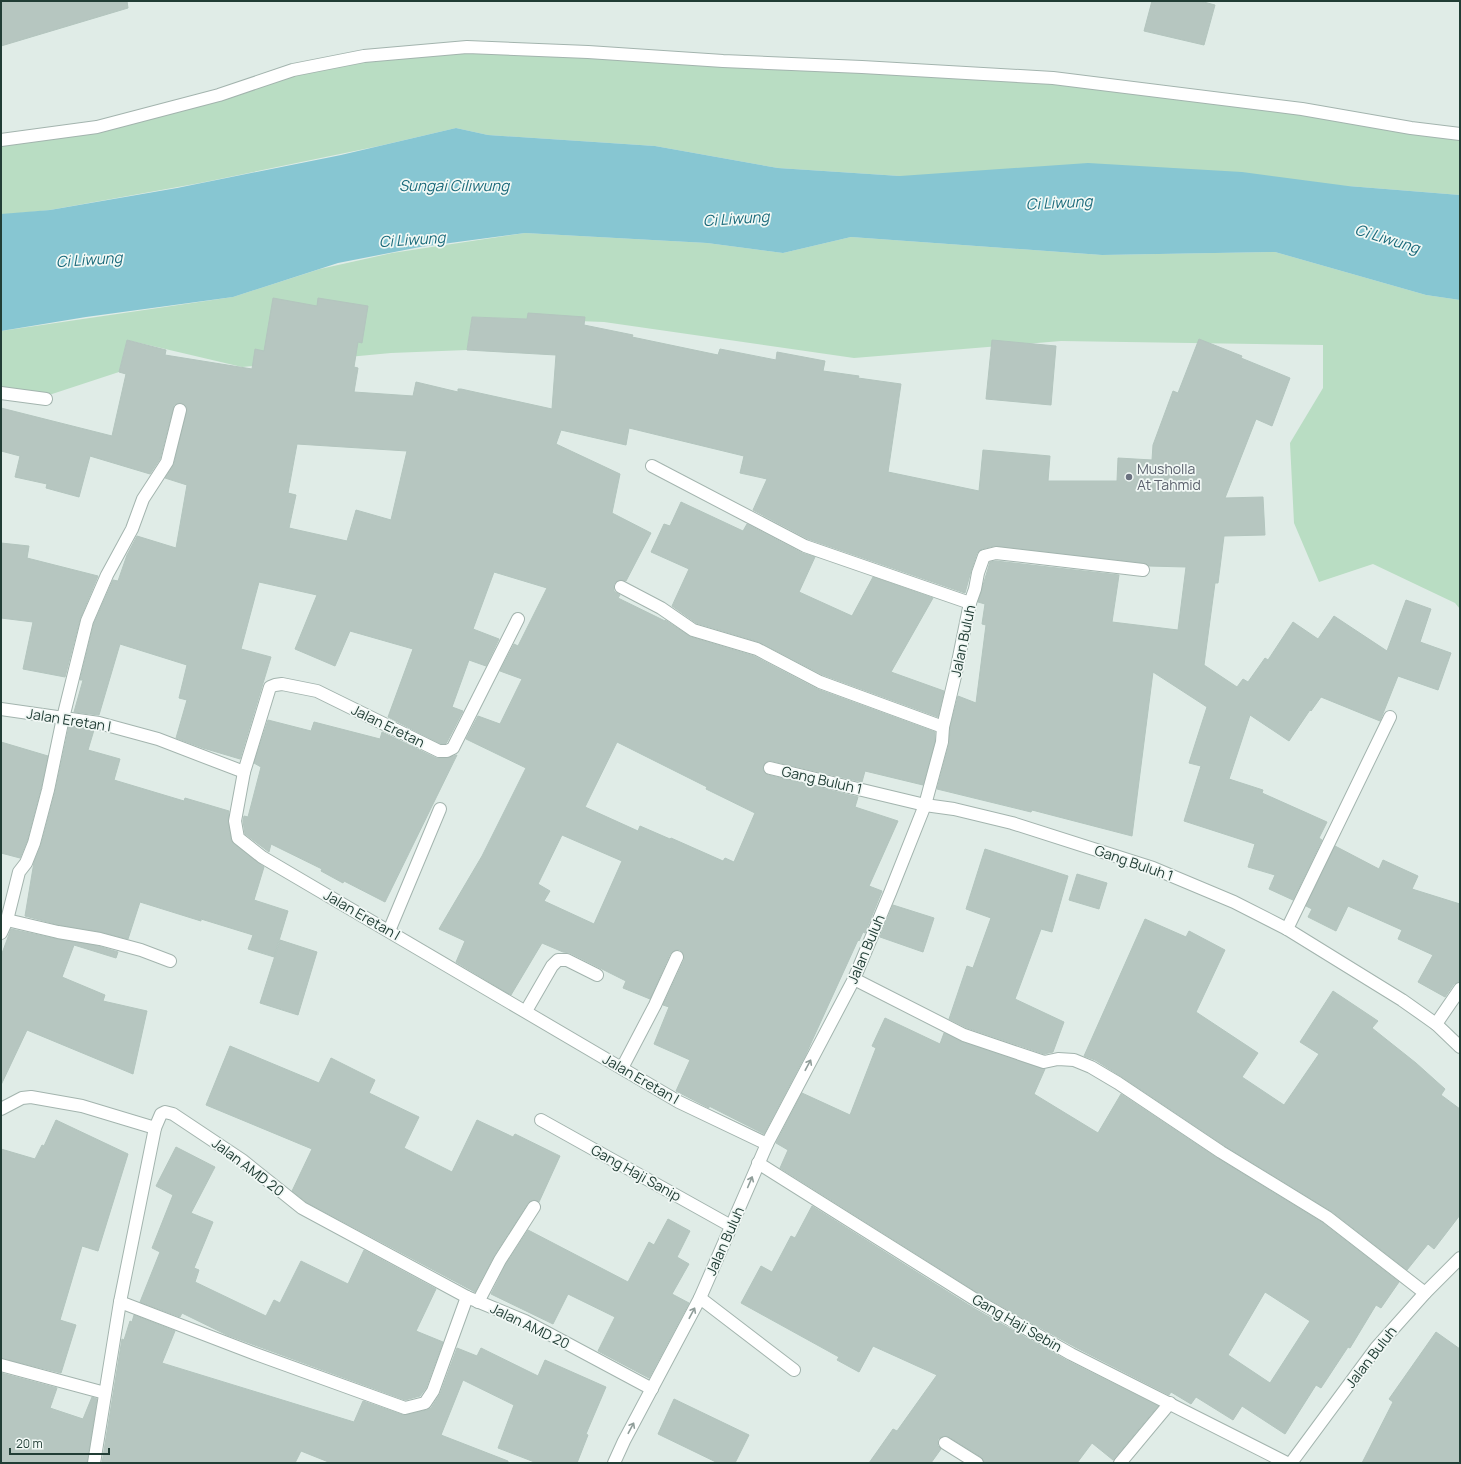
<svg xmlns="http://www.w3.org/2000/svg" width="1461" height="1464" font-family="Manrope,sans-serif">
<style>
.green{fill:#b9ddc3}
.water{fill:#87c6d2}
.building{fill:#b6c6c0;stroke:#b3c5be;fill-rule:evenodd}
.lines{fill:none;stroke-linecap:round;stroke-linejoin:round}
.minor-casing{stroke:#a3b4ae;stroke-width:14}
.minor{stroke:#fff;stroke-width:12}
.oneway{stroke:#909e9a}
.worship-dot{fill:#6b7280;stroke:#f1f8f5;stroke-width:1.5}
.labels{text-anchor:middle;stroke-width:3.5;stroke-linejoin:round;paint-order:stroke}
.worship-label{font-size:14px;fill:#5b616d;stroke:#f1f8f5;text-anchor:start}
.street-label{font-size:14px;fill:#213d35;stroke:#f1f8f5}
.water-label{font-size:15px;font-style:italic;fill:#19697a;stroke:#f1f8f5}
</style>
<rect width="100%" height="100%" fill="#e0ece7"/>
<g class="green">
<polygon points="529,49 1005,75 1460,134 1460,195 1348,186 900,176 778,168 655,146 488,135 456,128 379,146 200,183 50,210 1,215 1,140 97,127 364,56"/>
<polygon points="525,233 707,243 783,253 851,237 1102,255 1275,252 1426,295 1460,300 1460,609 1455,603 1373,564 1319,582 1294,523 1290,443 1323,388 1323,345 1061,341 854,358 604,322 472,317 467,350 391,353 242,367 127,340 119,372 46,396 1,392 1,331 233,297 320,269 392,253"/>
</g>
<polygon class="water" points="456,128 488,135 655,146 778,168 900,176 1088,163 1242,172 1348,186 1460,195 1460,300 1426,295 1275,252 1102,255 851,237 783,253 707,243 525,233 420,247 338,263 233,297 86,317 1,331 1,214 50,210 177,188 341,155"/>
<g class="building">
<polygon points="1,1 127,1 128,8 1,46"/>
<polygon points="1152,1 1200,1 1215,5 1204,45 1144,31"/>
<path d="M 273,298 L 317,306 L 318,298 L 368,306 L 362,343 L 358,342 L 354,367 L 358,368 L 354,392 L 413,396 L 416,382 L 458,392 L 458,389 L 461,389 L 552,409 L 556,355 L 467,350 L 472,317 L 527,319 L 528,313 L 585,317 L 584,325 L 633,335 L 632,337 L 718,355 L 720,349 L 776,360 L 777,352 L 825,361 L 823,371 L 859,376 L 858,378 L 901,384 L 888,472 L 979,491 L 983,450 L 1050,456 L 1048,481 L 1117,481 L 1118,458 L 1152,460 L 1153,445 L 1173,391 L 1178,393 L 1199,339 L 1242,356 L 1241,358 L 1290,378 L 1272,426 L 1256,419 L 1225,498 L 1263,497 L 1265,535 L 1224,536 L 1218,583 L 1215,583 L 1204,665 L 1237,687 L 1243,679 L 1248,682 L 1265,658 L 1268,660 L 1293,622 L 1318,639 L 1334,616 L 1387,651 L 1406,600 L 1431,609 L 1420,642 L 1451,653 L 1438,690 L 1398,676 L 1380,721 L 1321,697 L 1311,711 L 1310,710 L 1289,741 L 1250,715 L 1229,779 L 1263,790 L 1262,793 L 1327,822 L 1319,838 L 1322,840 L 1293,900 L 1269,889 L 1275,875 L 1248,867 L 1255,844 L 1184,821 L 1201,766 L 1189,763 L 1207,707 L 1153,672 L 1132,836 L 1032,810 L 1031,812 L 937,789 L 949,744 L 950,728 L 958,696 L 976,703 L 986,625 L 982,624 L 985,604 L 978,602 L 990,562 L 996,561 L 1119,575 L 1112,622 L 1178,630 L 1186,567 L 1149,566 L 1144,563 L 994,546 L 982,549 L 977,553 L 971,571 L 965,593 L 808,539 L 753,510 L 767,479 L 740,473 L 744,456 L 629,428 L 626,445 L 561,430 L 556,444 L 620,474 L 612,513 L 651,533 L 626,581 L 620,580 L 614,584 L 614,591 L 620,595 L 618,598 L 665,621 L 665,620 L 691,637 L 754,656 L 817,689 L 935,732 L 935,741 L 923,785 L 865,771 L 862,782 L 772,761 L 768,761 L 763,766 L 763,770 L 768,775 L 858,797 L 855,807 L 898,821 L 869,886 L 882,891 L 865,933 L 863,932 L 859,941 L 858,940 L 806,1054 L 764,1134 L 709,1106 L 709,1108 L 676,1091 L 690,1060 L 654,1044 L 669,1007 L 663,1005 L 684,960 L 683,953 L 680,950 L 676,950 L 670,954 L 650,999 L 623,988 L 626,981 L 570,953 L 563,952 L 542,943 L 511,995 L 456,962 L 465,941 L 439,929 L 482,856 L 526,768 L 466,739 L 478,716 L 500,724 L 522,679 L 500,671 L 514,644 L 518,646 L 547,588 L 494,572 L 473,629 L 499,639 L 486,666 L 469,660 L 452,707 L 463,711 L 447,742 L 445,744 L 441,744 L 388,717 L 413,649 L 350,631 L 335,666 L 295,649 L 317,595 L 259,582 L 241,649 L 271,657 L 240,759 L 203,748 L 176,738 L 187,700 L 179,698 L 187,665 L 120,644 L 99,715 L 74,712 L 83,680 L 80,680 L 94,623 L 113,580 L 118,581 L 127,555 L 137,536 L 176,548 L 187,485 L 165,478 L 174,464 L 187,408 L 185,405 L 181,403 L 174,405 L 160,459 L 150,474 L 90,456 L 79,497 L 46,488 L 47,484 L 15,477 L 20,456 L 1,451 L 1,408 L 112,436 L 126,374 L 119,372 L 127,340 L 166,350 L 165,355 L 252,369 L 255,349 L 264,351 ZM 297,444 L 407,451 L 391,520 L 356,510 L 347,541 L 289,528 L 296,495 L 288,493 ZM 617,742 L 707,787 L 706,789 L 755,813 L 734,862 L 725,858 L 723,861 L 671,838 L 670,839 L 640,826 L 638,831 L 585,807 ZM 562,835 L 622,861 L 594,924 L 544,901 L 550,891 L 538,884 Z"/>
<polygon points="992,340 1056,346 1051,405 986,399"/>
<polygon points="681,502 743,531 747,524 802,553 815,557 799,592 852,616 873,577 933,598 891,672 944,691 938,717 823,675 759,642 696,623 672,606 689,569 651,552 664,524 670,526"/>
<polygon points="1,543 29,546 27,558 98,576 80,619 65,677 23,669 33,622 1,618"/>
<polygon points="268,720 311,731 314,722 380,739 382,732 436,758 447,758 457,755 385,902 344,881 343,883 321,871 322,869 271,844 269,852 245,834 243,821 244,816 248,817 261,767 254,763"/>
<polygon points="69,726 94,730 88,750 120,759 114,780 184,801 185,798 229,811 228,822 231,839 233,843 264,867 254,900 288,911 274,957 248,949 253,935 201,919 201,921 140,902 128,939 101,932 59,925 25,916 34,862 41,845 55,792"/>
<polygon points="1,742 48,756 41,788 27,841 20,858 1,853"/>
<polygon points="1335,846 1379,869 1383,860 1418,876 1412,889 1460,904 1460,982 1454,984 1445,997 1418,982 1433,955 1398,939 1402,930 1348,906 1336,931 1308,917 1312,909 1306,906"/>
<polygon points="985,849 1068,876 1052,932 1041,929 1015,999 1064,1022 1053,1052 1044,1054 967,1028 949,1019 967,966 973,968 991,918 966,909"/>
<polygon points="1077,874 1107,883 1099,909 1069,900"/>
<polygon points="893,905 934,918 923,952 880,937"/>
<polygon points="1145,919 1186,937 1189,931 1225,950 1196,1012 1258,1053 1242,1077 1284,1105 1319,1054 1300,1042 1333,991 1378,1021 1372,1028 1416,1063 1445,1089 1441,1095 1460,1109 1460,1215 1434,1249 1428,1244 1407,1270 1331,1211 1225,1146 1122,1077 1095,1060 1084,1056"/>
<polygon points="11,929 57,939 98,946 118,952 116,958 74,945 62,977 105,995 103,1001 147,1011 133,1074 27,1030 1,1085 1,956"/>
<polygon points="280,940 317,952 298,1015 260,1003"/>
<path d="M 885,1018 L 940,1044 L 944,1033 L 962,1042 L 1045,1069 L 1034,1094 L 1098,1133 L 1121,1094 L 1217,1158 L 1323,1223 L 1399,1282 L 1381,1308 L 1376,1305 L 1350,1348 L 1348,1347 L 1321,1388 L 1316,1385 L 1285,1434 L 1242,1406 L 1233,1420 L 1196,1397 L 1191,1404 L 1171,1392 L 1169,1395 L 1075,1347 L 983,1296 L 780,1168 L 788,1150 L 776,1143 L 802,1093 L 850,1115 L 876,1048 L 872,1046 ZM 1265,1292 L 1310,1321 L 1270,1383 L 1228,1355 Z"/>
<polygon points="230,1046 319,1083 331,1058 375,1080 369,1093 419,1117 404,1148 452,1172 477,1120 513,1137 515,1134 560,1156 539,1202 534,1200 528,1203 494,1256 475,1292 306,1202 292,1191 312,1149 206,1105"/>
<polygon points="56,1120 128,1154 98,1251 82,1246 60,1320 76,1325 61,1373 1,1358 1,1149 35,1159 42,1145 44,1146"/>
<polygon points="176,1147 215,1167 191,1213 213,1222 194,1268 199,1270 195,1282 266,1316 274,1300 280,1303 301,1261 348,1284 364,1250 436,1289 416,1331 443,1342 426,1388 420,1396 405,1400 227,1335 182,1313 180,1317 140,1302 160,1252 152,1248 173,1195 156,1186"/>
<polygon points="812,1206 975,1309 1068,1361 1158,1406 1113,1460 1092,1443 1077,1463 984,1463 981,1457 949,1437 945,1436 938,1439 938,1446 941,1449 931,1463 869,1463 893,1429 897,1431 937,1375 873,1346 859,1372 837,1360 839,1357 741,1303 761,1266 772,1272 791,1236 795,1238"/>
<polygon points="668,1219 690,1231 677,1257 689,1264 672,1294 689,1303 649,1378 598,1351 615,1317 568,1294 553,1324 491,1294 506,1264 528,1230 628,1282 649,1242 654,1245"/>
<polygon points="134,1315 175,1331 162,1363 354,1422 363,1401 403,1415 427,1410 431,1408 440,1394 457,1348 477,1356 481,1348 538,1376 545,1360 606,1387 586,1434 588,1435 577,1463 537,1463 498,1448 514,1405 463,1380 441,1435 508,1461 508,1463 331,1463 301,1451 295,1463 102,1463 122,1339 124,1340 130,1321 132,1322"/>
<polygon points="1436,1332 1460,1349 1460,1463 1362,1463 1393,1402 1389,1399"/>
<polygon points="1,1373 57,1388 50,1408 83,1419 92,1397 97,1399 87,1463 1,1463"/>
<polygon points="674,1399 749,1435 735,1463 718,1463 658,1434"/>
</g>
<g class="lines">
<defs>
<g id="minor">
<polyline points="1,140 97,127 219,95 293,70 364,56 467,47 588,52 723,61 862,67 1053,78 1302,109 1411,128 1460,134"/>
<polyline points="1,393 46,399"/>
<polyline points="652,466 805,546 970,603"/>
<polyline points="621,587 661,608 693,630 757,649 820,682 943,727"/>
<polyline points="518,619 453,748 447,751 439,751 317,691 282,684 275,685 270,687 244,772 235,821 238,838 262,857 679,1102 767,1144"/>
<polyline points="1,709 99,723 158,739 244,772"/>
<polyline points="770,768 925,805 954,809 1012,823 1153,868 1234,902 1287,929 1402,1000 1436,1024 1460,1047"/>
<polyline points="7,920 58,932 100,939 141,950 170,961"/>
<polyline points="1287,929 1390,717"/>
<polyline points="389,931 440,809"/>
<polyline points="1,933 7,920 19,872 26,863 34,843 48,790 63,718 87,621 107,575 132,529 143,499 167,462 180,410"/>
<polyline points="854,979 964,1035 1044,1062 1058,1059 1074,1060 1091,1067 1118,1083 1221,1152 1327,1217 1425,1293"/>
<polyline points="526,1011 552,966 558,960 567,960 597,975"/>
<polyline points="1436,1024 1460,989"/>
<polyline points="622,1068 655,1005 677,957"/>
<polyline points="1,1109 22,1098 31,1097 82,1106 155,1128"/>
<polyline points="541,1120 731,1226"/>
<polyline points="758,1163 979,1302 1071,1354 1287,1463"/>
<polyline points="700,1298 794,1370"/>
<polyline points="120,1302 253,1353 405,1408 425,1403 433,1391 467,1297"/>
<polyline points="478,1302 500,1260 534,1207"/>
<polyline points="1,1365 105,1393"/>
<polyline points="945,1443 977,1463"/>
<polyline points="94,1463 120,1302 155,1128 161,1114 165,1112 173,1114 242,1160 302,1208 467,1297 525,1321 652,1389"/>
<polyline points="614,1463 624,1441 700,1298 767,1144 854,979 890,893 925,805 942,742 943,727 956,672 970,603 975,589 978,573 984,556 996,553 1143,570"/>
<polyline points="1120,1463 1170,1403"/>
<polyline points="1291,1463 1376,1348 1425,1293 1460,1258"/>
</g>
</defs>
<use href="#minor" class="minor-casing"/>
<use href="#minor" class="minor"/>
</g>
<defs><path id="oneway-shaft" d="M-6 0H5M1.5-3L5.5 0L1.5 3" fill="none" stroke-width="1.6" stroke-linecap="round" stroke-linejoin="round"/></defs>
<g class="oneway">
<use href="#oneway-shaft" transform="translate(808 1065) rotate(-62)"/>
<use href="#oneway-shaft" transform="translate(750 1182) rotate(-67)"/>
<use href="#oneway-shaft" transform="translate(692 1313) rotate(-62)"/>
<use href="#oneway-shaft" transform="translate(631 1428) rotate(-62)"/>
</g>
<circle class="worship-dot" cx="1129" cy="477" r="4"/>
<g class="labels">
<g class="worship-label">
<text x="1137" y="474">Musholla<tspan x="1137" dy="16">At Tahmid</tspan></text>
</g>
<g class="street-label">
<text transform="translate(963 641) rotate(-78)" y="5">Jalan Buluh</text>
<text transform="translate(69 720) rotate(9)" y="5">Jalan Eretan I</text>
<text transform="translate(388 726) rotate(26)" y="5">Jalan Eretan</text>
<text transform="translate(822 780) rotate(13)" y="5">Gang Buluh 1</text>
<text transform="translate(1134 863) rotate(19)" y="5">Gang Buluh 1</text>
<text transform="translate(362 915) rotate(30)" y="5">Jalan Eretan I</text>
<text transform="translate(866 949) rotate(-67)" y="5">Jalan Buluh</text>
<text transform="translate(641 1079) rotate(30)" y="5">Jalan Eretan I</text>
<text transform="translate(248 1167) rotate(37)" y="5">Jalan AMD 20</text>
<text transform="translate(636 1173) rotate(29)" y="5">Gang Haji Sanip</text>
<text transform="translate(725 1241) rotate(-66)" y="5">Jalan Buluh</text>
<text transform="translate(1017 1323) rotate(30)" y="5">Gang Haji Sebin</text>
<text transform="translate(530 1326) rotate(26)" y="5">Jalan AMD 20</text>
<text transform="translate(1371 1357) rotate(-52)" y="5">Jalan Buluh</text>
</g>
<g class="water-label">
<text x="454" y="191">Sungai Ciliwung</text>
<text transform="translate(1059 203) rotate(-3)" y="5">Ci Liwung</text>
<text transform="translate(736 219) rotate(-4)" y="5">Ci Liwung</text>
<text transform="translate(1387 239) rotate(17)" y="5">Ci Liwung</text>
<text transform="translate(412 240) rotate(-4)" y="5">Ci Liwung</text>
<text transform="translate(89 260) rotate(-4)" y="5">Ci Liwung</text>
</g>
</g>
<rect width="1461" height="1464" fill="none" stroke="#213d35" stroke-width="4"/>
<path d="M10 1448v6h99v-6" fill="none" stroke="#213d35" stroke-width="2"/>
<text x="16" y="1448" font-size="12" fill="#213d35" stroke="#f1f8f5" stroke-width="3" paint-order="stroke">20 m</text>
</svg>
